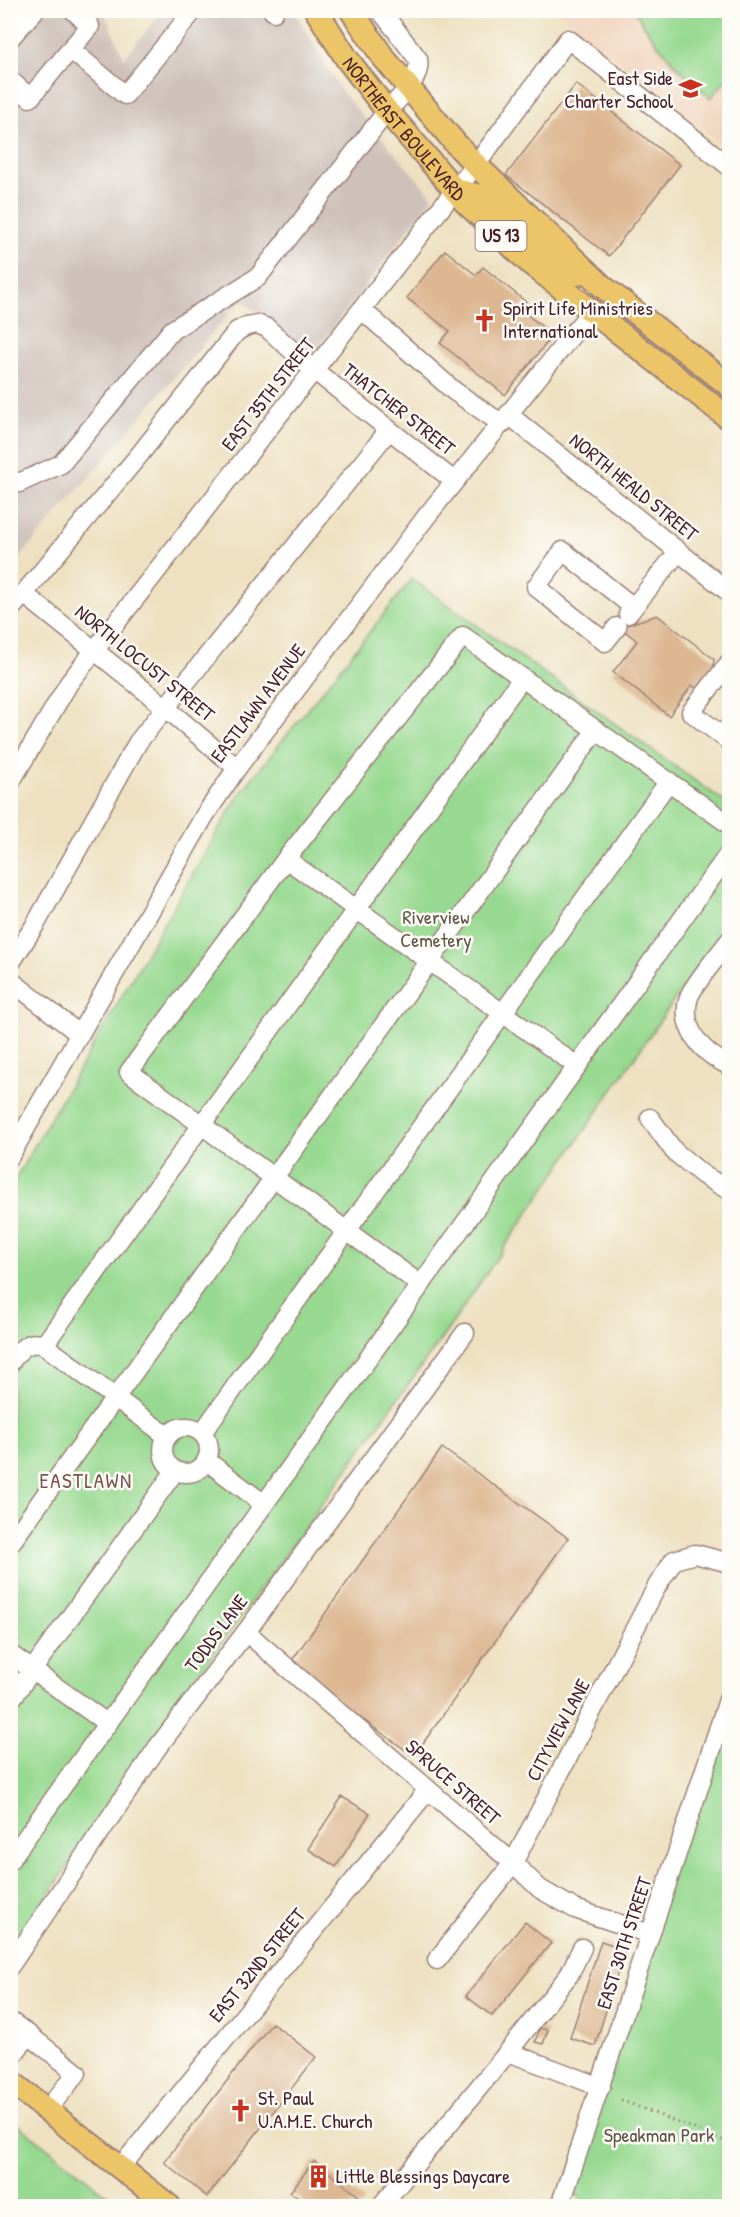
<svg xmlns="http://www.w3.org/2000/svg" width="740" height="2217" font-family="'Patrick Hand',sans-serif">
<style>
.built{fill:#f1d5bd}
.industrial{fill:#cec1ba}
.green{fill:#97d990;stroke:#707c5e;stroke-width:1.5}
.building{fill:#ddb792}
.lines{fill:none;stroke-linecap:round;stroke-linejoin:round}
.minor-casing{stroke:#9c8076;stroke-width:21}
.major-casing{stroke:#9c8076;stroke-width:26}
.path{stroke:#9c8076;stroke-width:3;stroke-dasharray:1.5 4.5;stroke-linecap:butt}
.minor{stroke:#fff;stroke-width:18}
.major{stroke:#edc569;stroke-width:22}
.labels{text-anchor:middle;stroke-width:5;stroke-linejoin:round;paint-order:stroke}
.shield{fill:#fdfcf7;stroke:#806168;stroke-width:1.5}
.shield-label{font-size:18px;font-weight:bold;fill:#4a1f2b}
.poi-label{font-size:20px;fill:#4a1f2b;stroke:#fdfcf7;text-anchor:start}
.street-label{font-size:20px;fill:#4a1f2b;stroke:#fdfcf7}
.park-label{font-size:20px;fill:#615749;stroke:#fdfcf7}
.neighbourhood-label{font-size:21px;letter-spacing:1.5px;fill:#7d544f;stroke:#fdfcf7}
</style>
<rect width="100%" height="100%" fill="#fdfcf7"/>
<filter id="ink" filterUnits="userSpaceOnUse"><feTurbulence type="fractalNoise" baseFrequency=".0167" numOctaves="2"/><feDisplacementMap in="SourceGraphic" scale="12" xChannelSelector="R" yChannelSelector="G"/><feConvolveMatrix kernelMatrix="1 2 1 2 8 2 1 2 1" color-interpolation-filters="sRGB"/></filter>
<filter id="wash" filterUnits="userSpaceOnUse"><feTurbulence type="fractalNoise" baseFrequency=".008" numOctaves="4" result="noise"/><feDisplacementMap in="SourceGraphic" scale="24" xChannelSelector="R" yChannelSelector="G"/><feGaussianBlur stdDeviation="1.35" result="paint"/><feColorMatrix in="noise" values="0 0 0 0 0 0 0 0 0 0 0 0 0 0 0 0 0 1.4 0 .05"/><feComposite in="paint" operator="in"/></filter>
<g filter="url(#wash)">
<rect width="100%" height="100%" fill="#eee1c1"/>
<polygon class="built" points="558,11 729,11 729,150 575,27"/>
<polygon class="industrial" points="11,11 104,11 124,58 163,11 294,11 341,91 433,197 312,355 241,300 11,568"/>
<g class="green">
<path d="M 635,11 L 729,11 L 729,76 L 711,98 C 680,71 656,47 635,11 Z"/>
<polygon points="412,579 729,805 729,920 449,1328 175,1707 11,1951 11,1186 239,795"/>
<polygon points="729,1694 729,2206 590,2206 566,2186"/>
<polygon points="11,2119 121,2206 11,2206"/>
</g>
<g id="blocks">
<g class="building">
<polygon points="576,84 680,165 609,256 506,175"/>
<polygon points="445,250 476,275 483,267 526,302 520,309 553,335 505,395 440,343 450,331 407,298"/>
<polygon points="657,615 714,659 711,699 692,685 669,716 613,672 637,641 620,627"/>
<polygon points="442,1448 568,1538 414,1756 288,1666"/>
<polygon points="342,1797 370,1813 336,1867 308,1849"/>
<polygon points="525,1922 551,1943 492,2016 466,1996"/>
<polygon points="601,1941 625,1949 595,2046 570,2038"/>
<polygon points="272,2023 316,2057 207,2197 164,2162"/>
<polygon points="540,2028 548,2030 543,2044 535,2042"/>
<polygon points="314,2161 365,2201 361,2206 309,2206 290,2192"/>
</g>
</g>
</g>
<g filter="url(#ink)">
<use href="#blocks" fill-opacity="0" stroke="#9c8076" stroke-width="1.5"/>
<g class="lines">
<defs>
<g id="minor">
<polyline points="272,10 274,12"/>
<polyline points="10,38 35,10"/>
<polyline points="71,50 125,95 194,10"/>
<polyline points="10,80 30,98 90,26 73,10"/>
<polyline points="362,310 454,391 502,424"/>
<polyline points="509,415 730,593"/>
<path d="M 10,479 L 19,483 L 61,464 L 172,330 L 258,277 L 387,111 C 399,98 422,79 418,59 L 381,11"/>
<polyline points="24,594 165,707 237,768"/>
<polyline points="10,610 140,454 237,331 247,326 257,324 267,328 315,371 454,481"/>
<polyline points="628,614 678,552"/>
<polyline points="617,627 605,642 536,587 563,551 633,607"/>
<polyline points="730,662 691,712 730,742"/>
<polyline points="10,783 69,683 455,190 476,165 568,39 730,167"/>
<polyline points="286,859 577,1066"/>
<path d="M 730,940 C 721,952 693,985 689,997 C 679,1028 703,1054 730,1066"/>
<polyline points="10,964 35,925 138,742 389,430"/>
<polyline points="10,980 79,1034"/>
<polyline points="650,1118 674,1151 703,1175 730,1191"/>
<polyline points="10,1156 205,815 237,768 426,517 592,310"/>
<polyline points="421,1285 129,1072 286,859 463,636 730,825"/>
<polyline points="44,1345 522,678"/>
<path d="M 10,1363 C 19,1350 28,1339 44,1345 L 167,1436"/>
<circle cx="186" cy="1450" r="23"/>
<polyline points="202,1433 669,781"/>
<polyline points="207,1461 264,1504"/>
<polyline points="10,1544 596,730"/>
<polyline points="246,1632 513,1863 540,1889 575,1909 650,1934"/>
<polyline points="10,1654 108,1724"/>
<polyline points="10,1701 175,1471"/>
<polyline points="10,1860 730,852"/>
<polyline points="437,1960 513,1863 657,1586 674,1560 695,1554 730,1563"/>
<polyline points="10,1966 157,1748 246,1632 465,1333"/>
<polyline points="10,2021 29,2035"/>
<polyline points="508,2052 569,1975 582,1948"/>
<polyline points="10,2058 29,2035 77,2073 47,2110"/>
<polyline points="120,2168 428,1790"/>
<polyline points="381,2206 508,2052 601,2087"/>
<polyline points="560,2206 730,1694"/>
</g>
<g id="major">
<path id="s1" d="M 316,10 L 347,59 L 387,111 L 466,203 L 530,263 L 730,419"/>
<polyline points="351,10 383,57 456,144 476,165 602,286 730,386"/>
<polyline points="455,190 484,197 551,259 576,274"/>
<polyline points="10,2081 169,2206"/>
</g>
</defs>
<use href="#minor" class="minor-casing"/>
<use href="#major" class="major-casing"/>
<g class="path">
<polyline points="725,2048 730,2045"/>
<polyline points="621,2100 730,2143"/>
<polyline points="723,2206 722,2203 730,2188"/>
</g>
<use href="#minor" class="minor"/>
<use href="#major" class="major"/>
</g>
</g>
<defs>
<symbol id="school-bare" viewBox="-9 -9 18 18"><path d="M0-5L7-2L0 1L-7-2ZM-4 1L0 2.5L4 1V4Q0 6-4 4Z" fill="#c8321e" stroke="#fdfcf7" stroke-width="2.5" paint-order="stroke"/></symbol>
<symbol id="church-bare" viewBox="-9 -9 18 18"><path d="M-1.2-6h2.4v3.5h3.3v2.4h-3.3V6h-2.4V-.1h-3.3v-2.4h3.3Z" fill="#c8321e" stroke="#fdfcf7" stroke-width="2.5" paint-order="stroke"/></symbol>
<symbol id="building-bare" viewBox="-9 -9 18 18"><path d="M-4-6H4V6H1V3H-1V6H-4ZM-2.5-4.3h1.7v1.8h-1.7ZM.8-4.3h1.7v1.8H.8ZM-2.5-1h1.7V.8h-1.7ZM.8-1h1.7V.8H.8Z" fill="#c8321e" stroke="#fdfcf7" stroke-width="2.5" paint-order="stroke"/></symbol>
</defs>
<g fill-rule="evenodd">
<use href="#school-bare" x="674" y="72" width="33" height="33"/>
<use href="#church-bare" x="468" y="304" width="33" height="33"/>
<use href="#church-bare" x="224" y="2094" width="33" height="33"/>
<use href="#building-bare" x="302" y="2160" width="33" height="33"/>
</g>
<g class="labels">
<rect class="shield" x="475.5" y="221" width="51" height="30" rx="4.5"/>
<g class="shield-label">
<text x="501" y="242">US 13</text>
</g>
<g class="poi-label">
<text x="673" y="85" text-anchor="end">East Side<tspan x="673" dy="23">Charter School</tspan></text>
<text x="503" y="315">Spirit Life Ministries<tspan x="503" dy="23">International</tspan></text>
<text x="258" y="2105">St. Paul<tspan x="258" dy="23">U.A.M.E. Church</tspan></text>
<text x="336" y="2183">Little Blessings Daycare</text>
</g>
<g class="street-label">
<text dy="7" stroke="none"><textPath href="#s1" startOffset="148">NORTHEAST BOULEVARD</textPath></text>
<text transform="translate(268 394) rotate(-52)" y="7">EAST 35TH STREET</text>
<text transform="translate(399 409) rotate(38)" y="7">THATCHER STREET</text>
<text transform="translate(634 487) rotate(39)" y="7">NORTH HEALD STREET</text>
<text transform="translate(145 663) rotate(39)" y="7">NORTH LOCUST STREET</text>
<text transform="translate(258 703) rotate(-53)" y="7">EASTLAWN AVENUE</text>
<text transform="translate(216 1633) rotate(-53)" y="7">TODDS LANE</text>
<text transform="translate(558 1730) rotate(-62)" y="7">CITYVIEW LANE</text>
<text transform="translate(453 1782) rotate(41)" y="7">SPRUCE STREET</text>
<text transform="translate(624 1943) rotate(-72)" y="7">EAST 30TH STREET</text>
<text transform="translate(257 1965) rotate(-51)" y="7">EAST 32ND STREET</text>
</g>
<g class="park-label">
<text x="436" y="924">Riverview<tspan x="436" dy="23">Cemetery</tspan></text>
<text x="659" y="2142">Speakman Park</text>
</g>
<g class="neighbourhood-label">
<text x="86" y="1488">EASTLAWN</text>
</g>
</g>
<rect width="740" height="2217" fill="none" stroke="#fdfcf7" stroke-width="36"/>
</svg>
